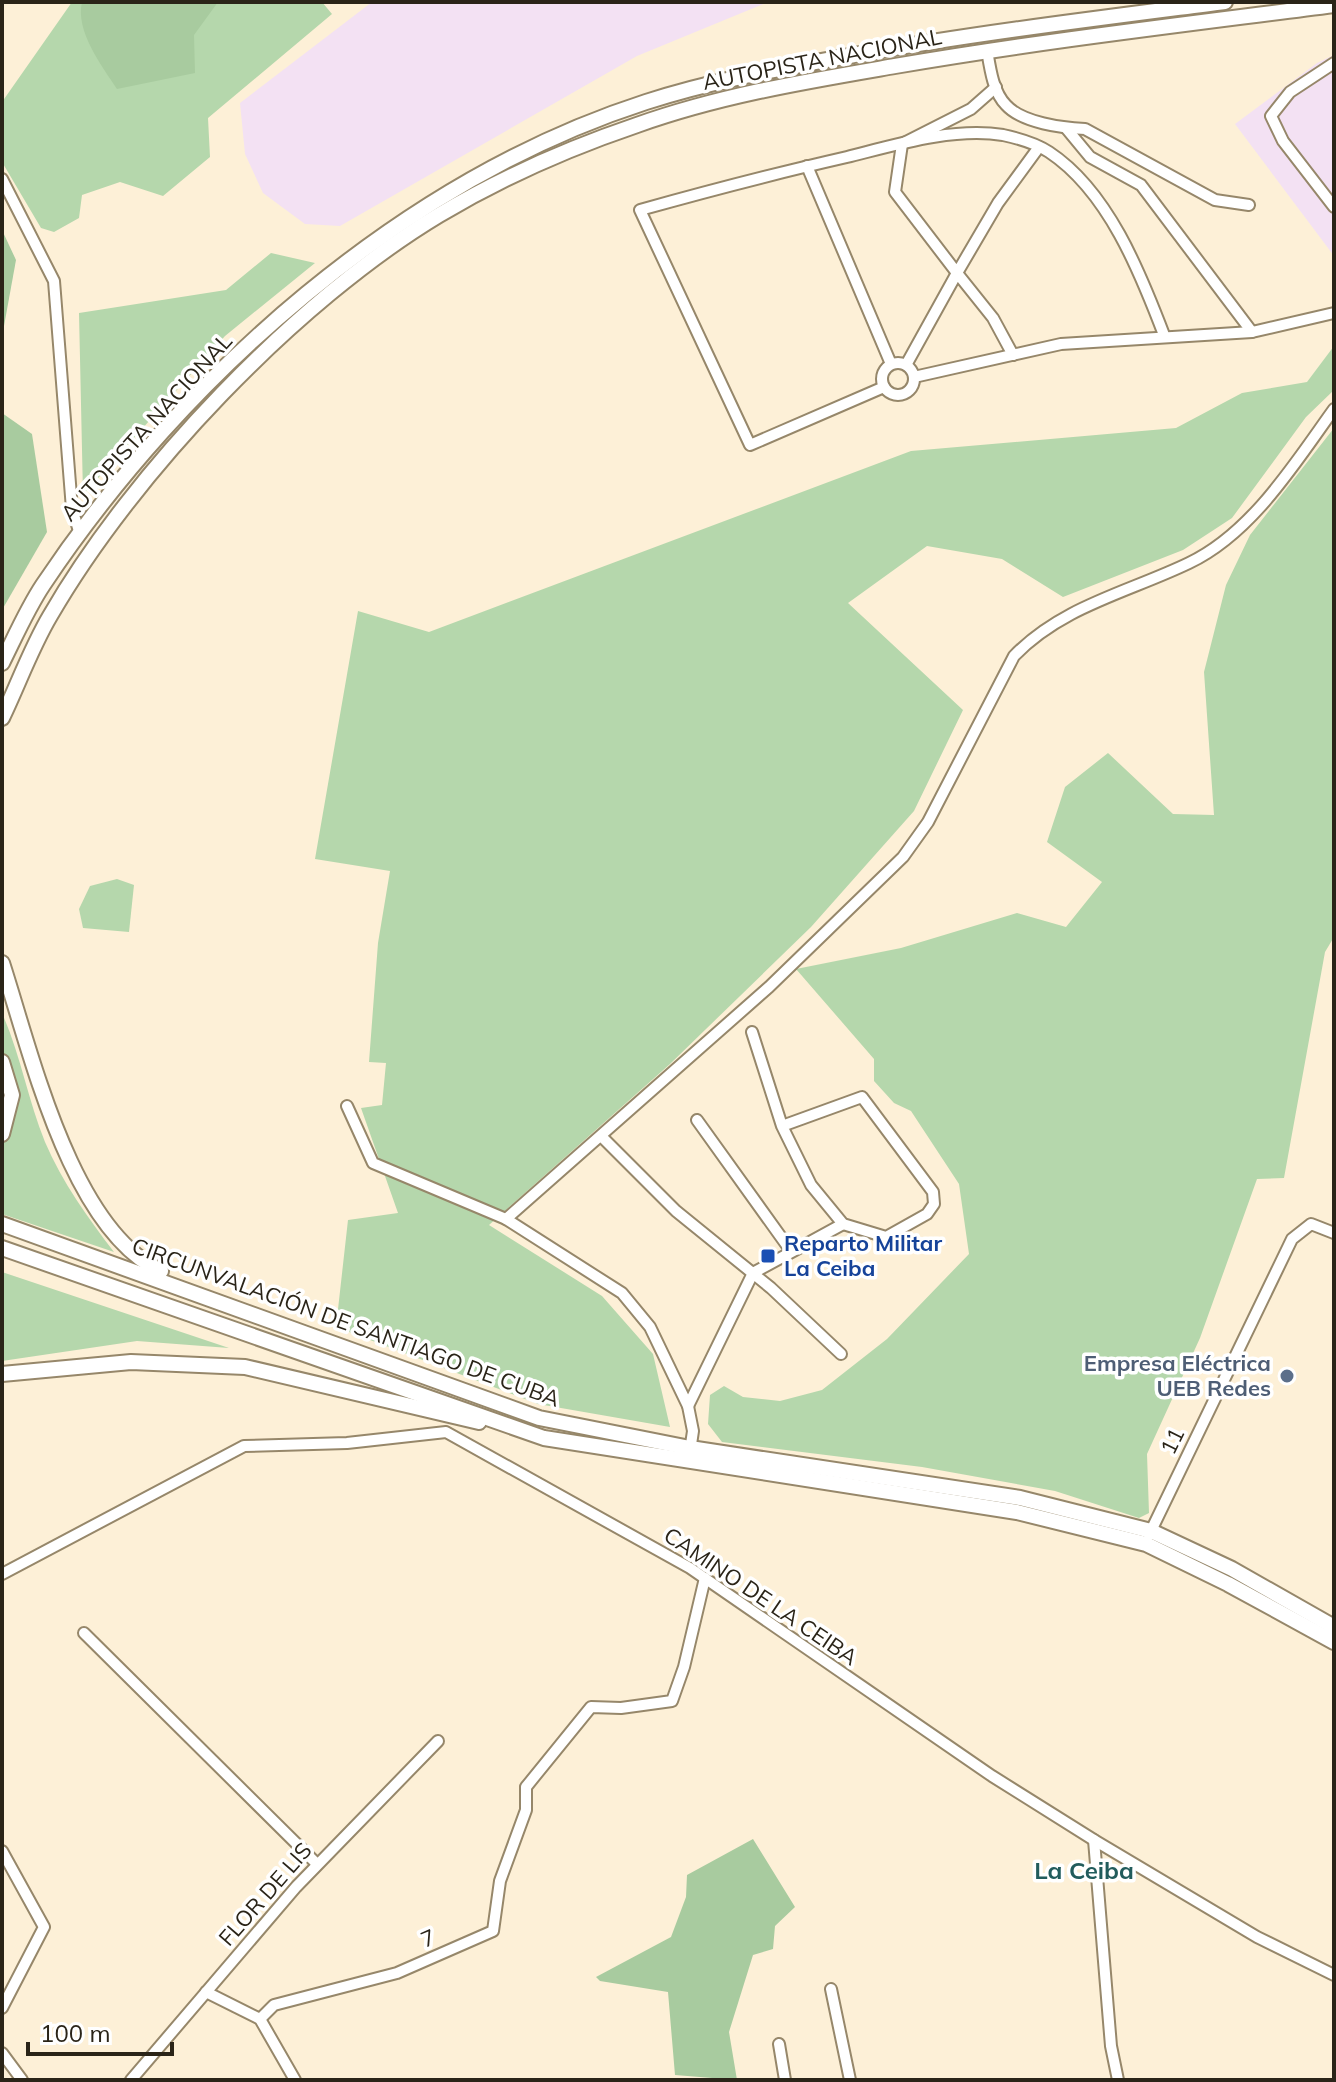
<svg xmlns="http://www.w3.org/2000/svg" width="1336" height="2082" font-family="Mulish,sans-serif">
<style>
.education{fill:#f3e1f3}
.green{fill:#b5d7ac}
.forest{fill:#a8cb9f}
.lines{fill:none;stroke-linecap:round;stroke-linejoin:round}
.minor-casing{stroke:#96876a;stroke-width:14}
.highway-casing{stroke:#96876a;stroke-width:18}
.minor{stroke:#fff;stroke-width:10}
.highway{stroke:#fff;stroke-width:14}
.transit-dot{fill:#1a4fb4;stroke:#fff;stroke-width:3}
.service-dot{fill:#5c6f8a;stroke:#fff;stroke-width:3}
.labels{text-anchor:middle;stroke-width:7;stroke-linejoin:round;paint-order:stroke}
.street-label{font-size:22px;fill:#2a2418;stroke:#fff}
.transit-label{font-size:22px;font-weight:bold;fill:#164399;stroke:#fff;text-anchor:start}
.service-label{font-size:22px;font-weight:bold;fill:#4e5e75;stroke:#fff;text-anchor:end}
.neighbourhood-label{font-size:24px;font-weight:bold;fill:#225c5c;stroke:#fff}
</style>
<rect width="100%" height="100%" fill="#fdf0d7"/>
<g class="education">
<polygon points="372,2 768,2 637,56 340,226 305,224 263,193 245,154 240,103"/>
<polygon points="1334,55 1334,256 1235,124 1317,63"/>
</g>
<g class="green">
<polygon points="72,2 322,2 332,14 208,118 210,157 163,196 120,182 82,195 79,218 54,232 41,228 2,162 2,102"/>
<polygon points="271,253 315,263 225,336 83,495 79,313 226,290"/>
<polygon points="1334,346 1334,390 1306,417 1232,518 1183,550 1063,597 1002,559 927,546 848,603 963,710 914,811 811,927 670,1064 489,1225 602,1296 653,1354 670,1427 538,1404 336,1327 348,1220 398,1213 361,1108 382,1105 386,1063 369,1062 378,943 390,871 315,859 358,611 429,632 911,451 1176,428 1242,393 1307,382"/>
<polygon points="1334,428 1334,937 1325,952 1284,1178 1257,1179 1200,1338 1147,1454 1149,1513 1139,1518 1055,1491 922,1467 722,1442 708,1424 710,1395 724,1386 743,1397 780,1401 822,1390 887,1339 969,1254 959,1184 911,1111 894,1103 874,1081 874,1059 796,969 901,948 1017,913 1066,927 1102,882 1047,842 1065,787 1108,753 1173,814 1214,815 1204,672 1226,585 1250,535"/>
<polygon points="117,879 134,885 129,932 83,928 79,909 90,886"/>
<path d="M 2,1013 C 21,1056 28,1100 45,1142 C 62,1182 88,1218 114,1252 L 2,1214 Z"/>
<polygon points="2,1272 229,1348 137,1341 2,1361"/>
</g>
<g class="forest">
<path d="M 82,2 L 218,2 L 194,35 L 195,73 L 117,89 C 102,66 75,31 82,2 Z"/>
<polygon points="2,230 16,260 2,337"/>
<polygon points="2,413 32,434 47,532 2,610"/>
<polygon points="753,1839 795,1907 775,1926 773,1949 753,1955 729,2032 737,2080 675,2075 668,1992 600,1981 596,1977 671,1937 686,1897 687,1875"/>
</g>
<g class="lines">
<defs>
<g id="minor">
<path d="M 987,50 C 990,68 993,92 1006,105 C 1022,123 1063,128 1085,129 L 1215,200 L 1249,205"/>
<polyline points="1334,63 1290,92 1271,116 1283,141 1334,207"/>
<polyline points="996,87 971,109 902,144 895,192 957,273 998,203 1039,147"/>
<polyline points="1066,128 1090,157 1141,185 1252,332"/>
<polyline points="807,166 891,364"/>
<polyline points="2,179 54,281 72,509 80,534"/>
<circle cx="898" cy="379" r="16"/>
<polyline points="906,365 957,273 993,318 1013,355"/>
<polyline points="914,377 1061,344 1252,332 1334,313"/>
<path d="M 884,387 L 750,445 L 640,210 C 708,191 777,173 847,157 C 895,145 953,127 1003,135 C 1017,138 1037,144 1049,152 C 1108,191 1140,272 1164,335"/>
<polyline points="752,1032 782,1126 811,1185 843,1224 886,1237 927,1214 934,1204 933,1192 862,1097 782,1126"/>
<polyline points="347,1106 373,1163 506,1219 622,1293 650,1327 688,1406 693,1431 690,1451"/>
<polyline points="697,1120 791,1251"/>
<polyline points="602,1137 676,1211 771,1288 841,1354"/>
<path d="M 506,1219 L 769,987 L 903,857 L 928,822 L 1014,656 C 1062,606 1129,592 1189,563 C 1252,533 1295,463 1334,409"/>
<polyline points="688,1406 753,1273 843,1224"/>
<polyline points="1149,1535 1292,1239 1311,1224 1334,1233"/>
<polyline points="2,1574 244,1446 347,1443 446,1432 690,1568 992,1776 1094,1840 1257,1937 1334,1975"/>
<polyline points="84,1633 317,1864"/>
<polyline points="1094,1840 1111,2046 1118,2080"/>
<polyline points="2,1851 44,1927 2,2008"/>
<polyline points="831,1989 850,2080"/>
<polyline points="206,1992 260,2019 295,2080"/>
<polyline points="260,2019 274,2005 397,1973 493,1931 500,1881 526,1810 526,1787 591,1707 621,1708 672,1701 684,1667 705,1578"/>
<polyline points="779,2044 785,2080"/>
<polyline points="2,2053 22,2080"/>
<polyline points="131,2080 296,1887 438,1741"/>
</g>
<g id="highway">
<path d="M 2,663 C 15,637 27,609 43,585 C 183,375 404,180 646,102 C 714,80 784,68 854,55 C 977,33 1101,18 1225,2"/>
<path d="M 2,718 C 18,685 31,648 50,616 C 133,472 296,301 439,215 C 501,178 569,148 637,125 C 721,95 808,81 895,66 C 1041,41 1188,24 1334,5"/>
<path d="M 2,963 C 31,1052 71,1230 161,1271"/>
<polyline points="2,1062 12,1095 2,1134"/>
<polyline points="2,1224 539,1418 690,1448 1020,1498 1151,1531 1232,1569 1334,1627"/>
<polyline points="2,1248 544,1438 1017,1512 1146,1544 1228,1584 1334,1642"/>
<polyline points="2,1374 131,1362 245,1367 479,1422"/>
</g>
</defs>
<use href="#minor" class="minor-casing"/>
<use href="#highway" class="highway-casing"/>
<use href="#minor" class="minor"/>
<use href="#highway" class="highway"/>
</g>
<rect class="transit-dot" x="760" y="1248" width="16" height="16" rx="4"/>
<circle class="service-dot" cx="1287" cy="1376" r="8"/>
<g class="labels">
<g class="street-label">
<text transform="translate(822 59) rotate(-11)" y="8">AUTOPISTA NACIONAL</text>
<text transform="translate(146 427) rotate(-48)" y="8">AUTOPISTA NACIONAL</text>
<text transform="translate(346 1322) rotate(20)" y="8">CIRCUNVALACIÓN DE SANTIAGO DE CUBA</text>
<text transform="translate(1172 1441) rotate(-64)" y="8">11</text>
<text transform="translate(761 1596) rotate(34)" y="8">CAMINO DE LA CEIBA</text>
<text transform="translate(265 1894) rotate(-49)" y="8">FLOR DE LIS</text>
<text transform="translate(428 1938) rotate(-23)" y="8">7</text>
</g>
<g class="transit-label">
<text x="784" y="1251">Reparto Militar<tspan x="784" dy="25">La Ceiba</tspan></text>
</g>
<g class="service-label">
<text x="1271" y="1371">Empresa Eléctrica<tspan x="1271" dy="25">UEB Redes</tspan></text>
</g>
<g class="neighbourhood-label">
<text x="1084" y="1879">La Ceiba</text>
</g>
</g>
<rect width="1336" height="2082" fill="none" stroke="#2a2418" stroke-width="8"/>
<path d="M28 2042v12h144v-12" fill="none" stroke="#2a2418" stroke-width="4"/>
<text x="40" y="2042" font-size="24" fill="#2a2418" stroke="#ffffff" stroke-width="6" paint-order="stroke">100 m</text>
</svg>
